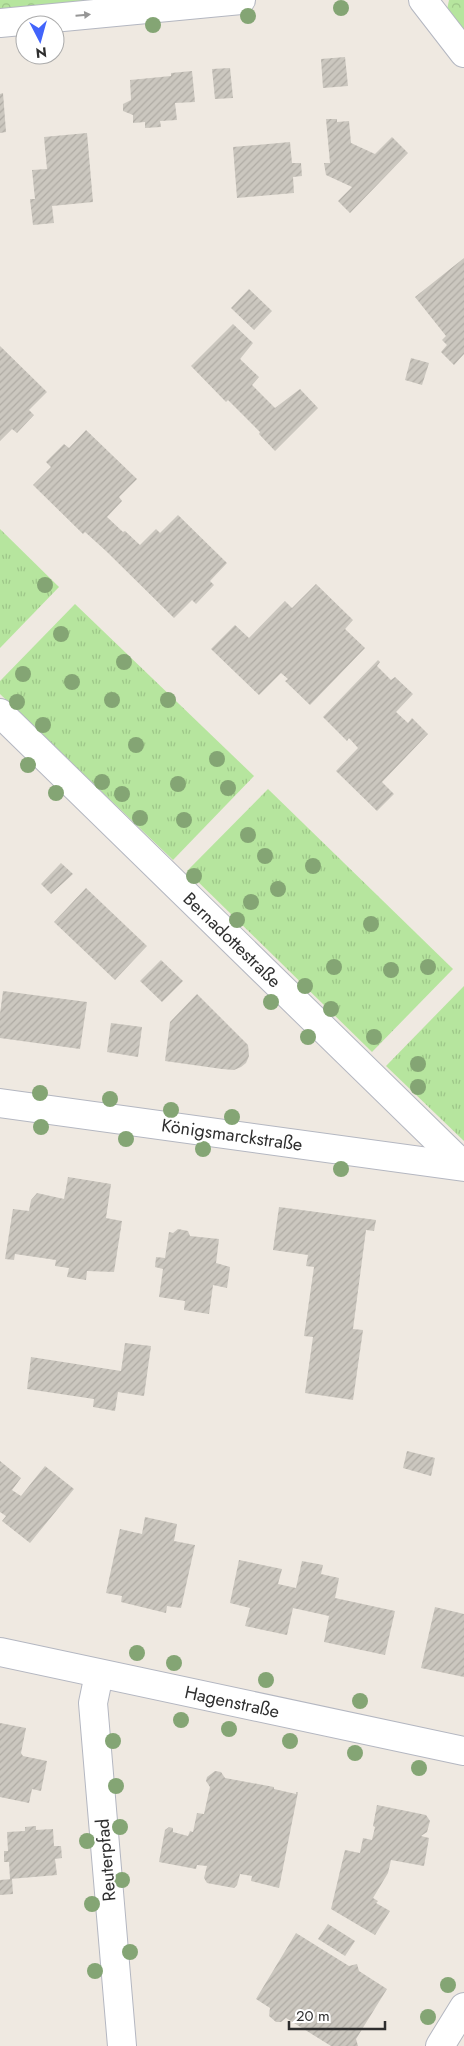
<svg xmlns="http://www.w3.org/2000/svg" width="464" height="2046" font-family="Jost,sans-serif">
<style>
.grass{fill:url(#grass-tufts)}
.park{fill:url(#park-crowns)}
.building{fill:url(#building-hatch)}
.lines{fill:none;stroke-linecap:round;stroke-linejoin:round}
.minor-casing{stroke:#b4b7c1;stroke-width:30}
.secondary-casing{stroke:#b4b7c1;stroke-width:30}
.minor{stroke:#fff;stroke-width:28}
.secondary{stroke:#fff;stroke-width:28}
.tree{fill:#84a574}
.oneway{fill:#969696}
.labels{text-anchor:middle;stroke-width:4;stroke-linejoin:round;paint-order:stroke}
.street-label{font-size:18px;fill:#2e2e2e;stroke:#fff}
</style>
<defs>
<pattern id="grass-tufts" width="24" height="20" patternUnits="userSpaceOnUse" patternTransform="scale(1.25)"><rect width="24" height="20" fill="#b6e59e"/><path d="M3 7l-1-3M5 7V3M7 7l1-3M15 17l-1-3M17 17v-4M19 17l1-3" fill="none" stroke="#9dc588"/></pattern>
<pattern id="park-crowns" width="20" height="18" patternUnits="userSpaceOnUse" patternTransform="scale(1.25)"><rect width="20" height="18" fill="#b6e59e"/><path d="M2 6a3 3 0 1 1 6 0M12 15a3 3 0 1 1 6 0" fill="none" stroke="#9dc588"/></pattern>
<pattern id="building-hatch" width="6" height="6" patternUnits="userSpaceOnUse" patternTransform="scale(1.25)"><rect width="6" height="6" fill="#cbc7bf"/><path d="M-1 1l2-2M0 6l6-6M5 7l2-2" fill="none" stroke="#afaba4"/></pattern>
</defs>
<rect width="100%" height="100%" fill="#efe9e1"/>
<g class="grass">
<polygon points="0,529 59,587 0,648"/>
<polygon points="75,604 254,776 173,860 0,694 0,681"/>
<polygon points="268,789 453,969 372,1052 187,871"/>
<polygon points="464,986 464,1141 386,1066"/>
</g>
<g class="park">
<polygon points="0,0 125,0 0,11"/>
<polygon points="449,0 464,0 464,33 447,10"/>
</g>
<g class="building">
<polygon points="345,57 348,86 323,88 321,59"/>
<polygon points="230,68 233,98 215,99 212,69"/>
<polygon points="192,71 195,102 175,103 177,120 160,121 161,127 145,128 145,122 133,123 133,115 123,111 123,104 131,100 130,80 171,76 171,73"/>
<polygon points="3,93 6,132 0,133 0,94"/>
<polygon points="326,119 337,119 337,122 349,121 351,143 375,154 392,137 408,153 350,213 338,201 352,187 326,175 324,163 330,163"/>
<polygon points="87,133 93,202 52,206 54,223 33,225 30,199 35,199 32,170 47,169 44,137"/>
<polygon points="290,142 292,163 301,163 302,176 293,177 294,193 237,198 233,147"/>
<polygon points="464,258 464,354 454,365 441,352 447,345 442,340 446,336 415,297"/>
<polygon points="249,289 272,311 254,330 231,308"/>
<polygon points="233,324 253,343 240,359 259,377 252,385 275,408 300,389 318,408 275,451 259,434 260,432 228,400 226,402 191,366"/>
<polygon points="0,346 47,392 29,410 34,415 17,433 12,429 0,441"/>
<polygon points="411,358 429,363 422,385 405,380"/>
<polygon points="86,430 137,479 119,497 122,501 107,517 123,532 125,531 140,545 156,529 160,533 178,515 227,563 210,581 214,585 196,604 192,600 174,618 106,551 85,532 83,534 33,485 51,467 46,462 64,444 69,448"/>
<polygon points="316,584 353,620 345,629 365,648 310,705 285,681 288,679 281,673 259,695 211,649 235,625 249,638 285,601 292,608"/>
<polygon points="378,660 380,662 377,666 391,680 395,677 413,694 396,712 408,723 412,718 428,734 382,782 394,794 377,811 336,771 358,748 349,738 347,741 323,717"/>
<polygon points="61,863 73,874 51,894 41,884"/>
<polygon points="86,888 147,946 115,980 54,922"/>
<polygon points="161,960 183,981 162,1002 140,981"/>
<polygon points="3,991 87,1002 80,1049 0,1038 0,1014"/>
<polygon points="197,994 248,1045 249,1056 246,1063 241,1067 234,1070 222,1069 165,1061 170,1022"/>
<polygon points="111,1023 142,1027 138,1057 107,1052"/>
<polygon points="68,1177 111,1184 106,1218 122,1221 114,1272 87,1271 86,1280 67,1277 69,1268 55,1266 56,1260 15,1254 14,1260 5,1259 13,1209 29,1211 31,1200 37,1193 64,1199"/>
<polygon points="279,1207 376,1220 374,1231 366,1230 353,1329 363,1330 353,1400 305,1393 313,1337 304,1336 314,1267 306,1266 308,1255 273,1250"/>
<polygon points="178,1229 188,1231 190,1236 219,1239 216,1263 230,1267 227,1288 213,1285 209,1314 184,1310 185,1301 159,1297 163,1269 155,1267 156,1257 165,1258 169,1232 173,1233"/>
<polygon points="125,1343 151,1346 144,1396 118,1392 115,1411 93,1407 94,1399 27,1389 31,1357 121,1371"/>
<polygon points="407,1451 435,1458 431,1476 403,1468"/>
<polygon points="0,1461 21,1478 12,1490 21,1496 45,1466 74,1489 30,1543 2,1521 6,1516 0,1512"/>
<polygon points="145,1517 177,1524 174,1541 195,1545 181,1608 167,1606 166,1613 121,1602 122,1596 106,1593 120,1529 142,1534"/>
<polygon points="239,1560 282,1569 278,1584 296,1588 302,1561 323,1565 321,1574 339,1578 335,1598 395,1611 385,1655 324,1642 329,1616 293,1608 287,1635 245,1626 250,1608 230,1603"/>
<polygon points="435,1607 464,1614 464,1677 421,1668"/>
<polygon points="0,1723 26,1728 21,1753 23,1756 47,1761 41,1791 32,1789 29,1803 0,1797"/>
<polygon points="215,1771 221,1772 225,1778 274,1787 274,1789 296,1794 296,1792 298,1792 279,1888 251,1881 252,1876 240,1874 237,1885 234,1888 207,1883 204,1878 207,1866 197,1865 196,1869 159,1862 165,1830 169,1827 173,1828 173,1832 188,1836 190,1831 193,1832 197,1813 204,1814 210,1787 206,1781 207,1777"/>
<polygon points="377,1805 426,1815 430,1821 427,1832 421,1836 429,1838 424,1866 391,1860 388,1873 373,1898 378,1901 376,1903 390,1911 375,1935 331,1909 345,1850 360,1853 363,1838 372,1840 375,1827 373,1826"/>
<polygon points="36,1826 36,1830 53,1829 54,1846 61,1846 62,1858 55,1859 57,1875 10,1879 9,1862 4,1862 4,1851 8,1851 7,1832 25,1831 25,1827"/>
<polygon points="12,1879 13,1894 0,1895 0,1880"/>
<polygon points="328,1924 355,1941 345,1956 318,1939"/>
<polygon points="296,1933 349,1966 357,1964 359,1971 387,1989 356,2039 358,2046 331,2046 286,2018 281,2022 276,2022 269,2016 270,2008 256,1999"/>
</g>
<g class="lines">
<defs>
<g id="minor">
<polyline points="423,0 464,53"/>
<polyline points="0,23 241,0"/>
<polyline points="0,713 464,1166"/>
<polyline points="0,1103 464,1167"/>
<polyline points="99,1674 93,1703 122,2046"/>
<polyline points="440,2046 464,2007"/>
</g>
<polyline id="secondary" points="0,1652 464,1751"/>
</defs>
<use href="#minor" class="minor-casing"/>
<use href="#secondary" class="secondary-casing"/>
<use href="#minor" class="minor"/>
<use href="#secondary" class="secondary"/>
</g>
<g class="tree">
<circle cx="341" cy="8" r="8"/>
<circle cx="248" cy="16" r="8"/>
<circle cx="153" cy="25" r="8"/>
<circle cx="45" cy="585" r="8"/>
<circle cx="61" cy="634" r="8"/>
<circle cx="124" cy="662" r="8"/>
<circle cx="23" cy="674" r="8"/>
<circle cx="72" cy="682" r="8"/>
<circle cx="112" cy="700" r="8"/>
<circle cx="168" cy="700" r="8"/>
<circle cx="17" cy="702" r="8"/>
<circle cx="43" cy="725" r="8"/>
<circle cx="136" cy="745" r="8"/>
<circle cx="217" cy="759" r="8"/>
<circle cx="28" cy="765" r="8"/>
<circle cx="102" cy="782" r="8"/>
<circle cx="178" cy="784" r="8"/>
<circle cx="228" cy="788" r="8"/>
<circle cx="56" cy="793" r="8"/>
<circle cx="122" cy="794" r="8"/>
<circle cx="140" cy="818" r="8"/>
<circle cx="184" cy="820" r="8"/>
<circle cx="248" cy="835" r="8"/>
<circle cx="265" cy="856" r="8"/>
<circle cx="313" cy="866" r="8"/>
<circle cx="194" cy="876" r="8"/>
<circle cx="278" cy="889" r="8"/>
<circle cx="251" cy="902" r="8"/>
<circle cx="237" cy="920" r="8"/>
<circle cx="371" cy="924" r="8"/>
<circle cx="334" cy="967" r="8"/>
<circle cx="428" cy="967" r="8"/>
<circle cx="391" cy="970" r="8"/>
<circle cx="305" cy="986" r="8"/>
<circle cx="271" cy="1002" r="8"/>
<circle cx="331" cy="1009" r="8"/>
<circle cx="308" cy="1037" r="8"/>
<circle cx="374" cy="1037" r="8"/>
<circle cx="418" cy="1064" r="8"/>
<circle cx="418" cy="1087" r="8"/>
<circle cx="40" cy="1093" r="8"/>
<circle cx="110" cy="1099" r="8"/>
<circle cx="171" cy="1110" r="8"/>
<circle cx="232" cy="1117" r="8"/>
<circle cx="41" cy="1127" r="8"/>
<circle cx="126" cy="1139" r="8"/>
<circle cx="203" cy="1149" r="8"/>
<circle cx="341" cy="1169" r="8"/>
<circle cx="137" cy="1653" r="8"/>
<circle cx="174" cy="1663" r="8"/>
<circle cx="266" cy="1680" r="8"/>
<circle cx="360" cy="1701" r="8"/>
<circle cx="181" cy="1720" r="8"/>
<circle cx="229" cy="1729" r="8"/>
<circle cx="113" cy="1741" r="8"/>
<circle cx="290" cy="1741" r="8"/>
<circle cx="355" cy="1753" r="8"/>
<circle cx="419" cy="1768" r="8"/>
<circle cx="116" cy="1786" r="8"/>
<circle cx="120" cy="1827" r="8"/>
<circle cx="87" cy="1841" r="8"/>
<circle cx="122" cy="1880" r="8"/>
<circle cx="92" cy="1904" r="8"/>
<circle cx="130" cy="1952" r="8"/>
<circle cx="95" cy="1971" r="8"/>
<circle cx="448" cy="1985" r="8"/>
<circle cx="428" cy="2017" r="8"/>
</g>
<defs><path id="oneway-solid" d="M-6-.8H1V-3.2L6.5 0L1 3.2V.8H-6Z" transform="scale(1.25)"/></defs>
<use class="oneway" href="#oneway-solid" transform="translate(83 15) rotate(-5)"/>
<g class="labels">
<g class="street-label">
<text transform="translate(232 940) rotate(44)" y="6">Bernadottestraße</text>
<text transform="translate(232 1135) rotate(8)" y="6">Königsmarckstraße</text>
<text transform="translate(232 1702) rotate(12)" y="6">Hagenstraße</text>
<text transform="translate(106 1860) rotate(-95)" y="6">Reuterpfad</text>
</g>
</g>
<g transform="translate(40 40) rotate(174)"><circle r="24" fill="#ffffff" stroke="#ababab"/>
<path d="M0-4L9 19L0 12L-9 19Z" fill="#4264fb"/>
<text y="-8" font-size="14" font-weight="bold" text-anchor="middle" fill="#2e2e2e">N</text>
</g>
<path d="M289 2021v8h96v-8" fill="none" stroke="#2e2e2e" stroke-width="2.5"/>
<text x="296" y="2021" font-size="15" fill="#2e2e2e" stroke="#ffffff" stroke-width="4" paint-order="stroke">20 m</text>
</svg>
